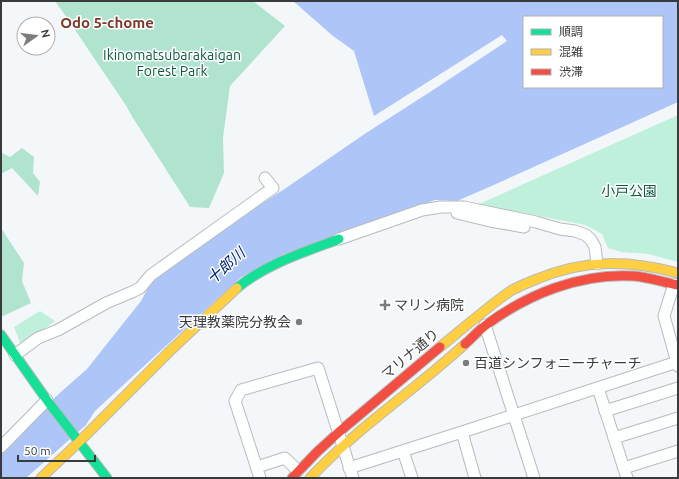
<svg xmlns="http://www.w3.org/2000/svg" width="679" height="479" font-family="Ubuntu,'Noto Sans JP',sans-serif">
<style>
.green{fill:#bff0dc}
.forest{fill:#b0e4cf}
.water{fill:#adc6f7;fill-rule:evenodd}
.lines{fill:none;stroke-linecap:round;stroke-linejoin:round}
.street-casing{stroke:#b8babc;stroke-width:13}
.fast-casing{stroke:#b8babc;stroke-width:11}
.slow-casing{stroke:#b8babc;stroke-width:11}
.jam-casing{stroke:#b8babc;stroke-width:11}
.street{stroke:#fdfefe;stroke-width:11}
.fast{stroke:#16e098;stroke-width:9}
.slow{stroke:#ffcf43;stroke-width:9}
.jam{stroke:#f24e42;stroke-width:9}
.poi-dot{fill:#7a7c7e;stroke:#fff;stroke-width:1.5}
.labels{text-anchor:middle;stroke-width:3;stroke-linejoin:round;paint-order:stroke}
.park-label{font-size:14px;fill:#0d593f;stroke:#fff}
.poi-label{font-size:14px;fill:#393a3c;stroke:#fff;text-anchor:start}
.street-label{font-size:14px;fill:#393a3c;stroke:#fff}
.neighbourhood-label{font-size:15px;font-weight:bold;fill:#7d372b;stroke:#fff}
.water-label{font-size:15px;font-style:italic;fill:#042470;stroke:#fff}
</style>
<rect width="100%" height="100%" fill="#f4f7f9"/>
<g class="green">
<polygon points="678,115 678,262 648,254 621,252 608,248 602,234 585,225 479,204"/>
<polygon points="40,311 55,321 21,345 14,327"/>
</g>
<g class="forest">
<polygon points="55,1 253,1 285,26 230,86 223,138 224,173 209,208 190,207 133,118 125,104 67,18"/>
<polygon points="1,144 2,153 10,157 22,148 34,157 33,173 40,182 38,196 12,168 1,174"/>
<polygon points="1,228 24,263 22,281 31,303 1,317"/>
</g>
<path class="water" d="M 293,1 L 678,1 L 678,102 L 496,184 L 457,201 L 435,200 L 284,254 L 240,278 L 95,411 L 86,425 L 26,478 L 1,478 L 1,452 L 40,411 L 62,391 L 87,369 L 141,301 L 152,280 L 220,231 L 286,188 L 366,133 L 430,92 L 507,41 L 502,35 L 374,116 L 354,51 L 333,36 ZM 524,17 L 662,17 L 662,87 L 524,87 Z"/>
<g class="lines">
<defs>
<g id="street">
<polyline points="457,213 490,221 524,227"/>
<polyline points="339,239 422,210 441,207 464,207 536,222 560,229 575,231 586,235 591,240 595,247 597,264"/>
<polyline points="674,284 664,316 678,366"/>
<polyline points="485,325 534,478"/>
<polyline points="15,355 38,338 58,330 106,303 132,292 140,288 151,275 273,188 265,178"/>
<polyline points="598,388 627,478"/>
<polyline points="605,411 678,388"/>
<polyline points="462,432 475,478"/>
<polyline points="614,438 678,418"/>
<polyline points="1,447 47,400"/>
<polyline points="403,451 412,478"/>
<polyline points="257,467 285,458 298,471"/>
<polyline points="349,468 462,432 677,362 678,363"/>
<polyline points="624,468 678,451"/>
<polyline points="260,478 235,401 241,390 318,368 353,478"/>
</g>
<g id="fast">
<path d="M 237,288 C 266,264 304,252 339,239"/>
<polyline points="1,335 49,403 107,478"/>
</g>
<g id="slow">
<path d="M 440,347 C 464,328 487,307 512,290 C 520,286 529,282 537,279 C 585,259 629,260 678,273"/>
<polyline points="41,478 79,442 170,351 237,288"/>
<path d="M 310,478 C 357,428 415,390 465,344"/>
</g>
<g id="jam">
<path d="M 465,344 C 472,338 478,331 486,325 C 528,294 580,273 633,276 C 648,277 663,282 678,285"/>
<polyline points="292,478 317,452 339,432 440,347"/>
</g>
</defs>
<use href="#street" class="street-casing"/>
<use href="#fast" class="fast-casing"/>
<use href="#slow" class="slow-casing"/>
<use href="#jam" class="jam-casing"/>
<use href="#street" class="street"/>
<use href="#fast" class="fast"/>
<use href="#slow" class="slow"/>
<use href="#jam" class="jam"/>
</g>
<g class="poi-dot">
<path d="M383 299h4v4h4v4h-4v4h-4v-4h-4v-4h4z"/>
<circle cx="299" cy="322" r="4"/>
<circle cx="466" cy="363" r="4"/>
</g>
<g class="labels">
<g class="park-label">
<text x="172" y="60">Ikinomatsubarakaigan<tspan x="172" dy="16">Forest Park</tspan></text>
<text x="629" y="196">小戸公園</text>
</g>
<g class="poi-label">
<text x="394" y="310">マリン病院</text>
<text x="291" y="327" text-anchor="end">天理教薬院分教会</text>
<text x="474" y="368">百道シンフォニーチャーチ</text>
</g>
<g class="street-label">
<text transform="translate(410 354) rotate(-40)" y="5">マリナ通り</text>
</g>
<g class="neighbourhood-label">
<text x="107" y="28">Odo 5-chome</text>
</g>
<g class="water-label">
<text transform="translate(226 266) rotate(-42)" y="5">十郎川</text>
</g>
</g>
<rect width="679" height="479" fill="none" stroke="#393a3c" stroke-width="4"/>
<rect x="523" y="16" width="140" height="72" fill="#ffffff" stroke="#b0b0b1"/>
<rect x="531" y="29" width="20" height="6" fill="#16e098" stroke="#b0b0b1"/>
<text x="559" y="36" font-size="12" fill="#393a3c">順調</text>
<rect x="531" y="49" width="20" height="6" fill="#ffcf43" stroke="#b0b0b1"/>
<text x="559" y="56" font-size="12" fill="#393a3c">混雑</text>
<rect x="531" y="69" width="20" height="6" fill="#f24e42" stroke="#b0b0b1"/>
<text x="559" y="76" font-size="12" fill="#393a3c">渋滞</text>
<g transform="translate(36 36) rotate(76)"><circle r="19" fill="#ffffff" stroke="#b0b0b1"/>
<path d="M0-3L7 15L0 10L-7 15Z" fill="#7a7c7e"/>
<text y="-6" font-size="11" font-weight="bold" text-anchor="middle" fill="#393a3c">N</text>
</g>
<path d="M18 455v6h77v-6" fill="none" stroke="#393a3c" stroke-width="2"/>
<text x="24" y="455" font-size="12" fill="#393a3c" stroke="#ffffff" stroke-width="3" paint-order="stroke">50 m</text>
</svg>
